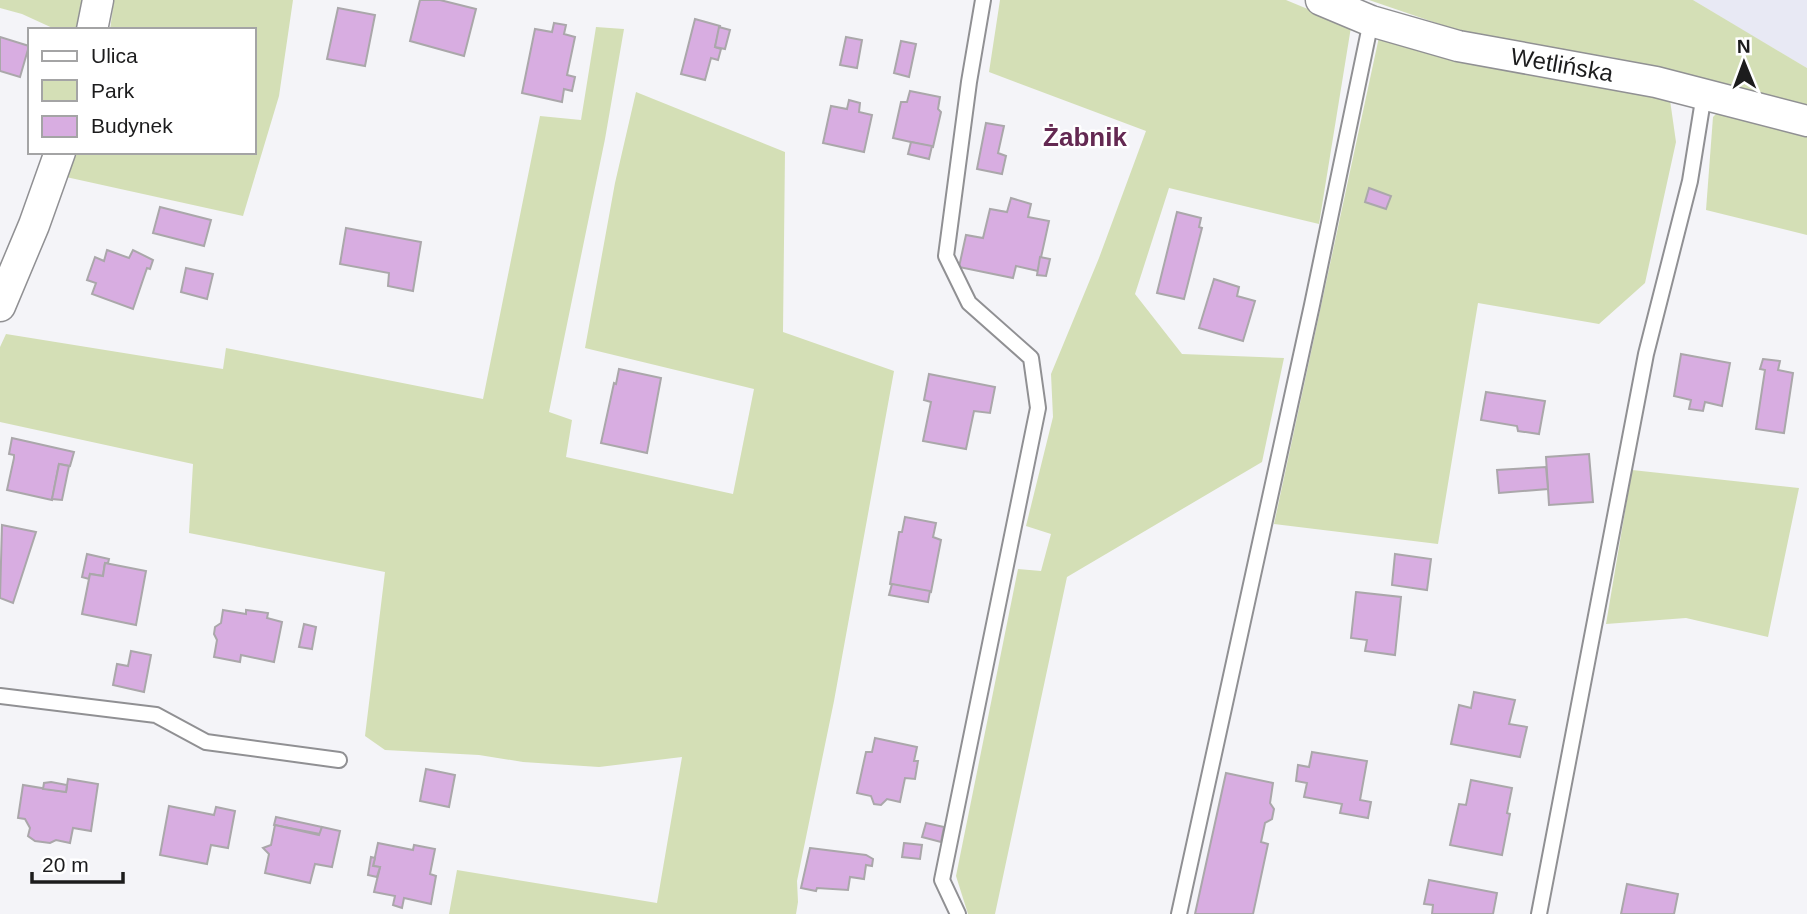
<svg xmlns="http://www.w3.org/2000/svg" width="1807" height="914" font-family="Arial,sans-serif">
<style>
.built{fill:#e8e9f4}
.green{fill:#d4dfb6}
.building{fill:#d8ade1;stroke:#aaa7aa;stroke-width:2}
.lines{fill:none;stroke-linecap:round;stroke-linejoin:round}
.lane-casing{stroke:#909093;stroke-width:18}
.street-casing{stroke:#909093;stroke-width:33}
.lane{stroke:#fff;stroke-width:14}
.street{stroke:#fff;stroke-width:30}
.labels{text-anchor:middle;stroke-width:5;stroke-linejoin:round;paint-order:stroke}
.street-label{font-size:24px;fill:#1c1c1d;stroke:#fff}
.neighbourhood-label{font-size:26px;font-weight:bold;fill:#642952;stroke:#fff}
</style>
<rect width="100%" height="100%" fill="#f4f4f8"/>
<polygon class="built" points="1693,0 1807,0 1807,68 1749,34"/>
<g class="green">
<polygon points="0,0 87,0 82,30 57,30 22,14 0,8"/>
<polygon points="114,0 293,0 279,96 243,216 66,177 74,152 254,152 254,30 110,30"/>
<polygon points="1000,0 1286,0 1351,27 1319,224 1169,188 1135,294 1182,354 1284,358 1262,462 1067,577 995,914 968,914 956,876 1018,569 1041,571 1051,534 1026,526 1053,417 1051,374 1099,258 1146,131 989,72"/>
<polygon points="1369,0 1693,0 1807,68 1807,112 1756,95 1611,57 1535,51 1477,37"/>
<polygon points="596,27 624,29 605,139 549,412 572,420 566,457 733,494 754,389 585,348 615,183 636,92 785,152 783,332 894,371 834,701 797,881 798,902 796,914 449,914 457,870 657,903 682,757 599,767 523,762 479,755 385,750 365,736 385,572 189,533 193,464 0,422 0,347 6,334 223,369 226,348 483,399 540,116 581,120"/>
<polygon points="1379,37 1636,88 1670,100 1676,142 1645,283 1599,324 1478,303 1438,544 1274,524"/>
<polygon points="1720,110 1807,133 1807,235 1706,210 1713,117"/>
<polygon points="1632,470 1799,488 1768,637 1686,618 1606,624"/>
</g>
<g class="building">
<polygon points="420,0 440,0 476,9 464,56 410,41"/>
<polygon points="338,8 375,15 365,66 327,59"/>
<polygon points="695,19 720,26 715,47 721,49 718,60 711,58 705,80 681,74"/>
<polygon points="554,23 566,25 564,34 575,37 567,75 575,77 572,91 564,89 562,102 522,93 535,29 552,32"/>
<polygon points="719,27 730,30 725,49 715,47"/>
<polygon points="0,37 29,46 20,77 0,71"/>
<polygon points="846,37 862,40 857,68 840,65"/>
<polygon points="901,41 916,44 909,77 894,73"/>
<polygon points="910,91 940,97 938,109 941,112 933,147 893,138 901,102 907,102"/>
<polygon points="849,100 860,103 859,112 872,115 864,152 823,143 831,106 847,109"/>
<polygon points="986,123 1004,126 998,153 1006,156 1002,174 977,169"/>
<polygon points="911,142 932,146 929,159 908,154"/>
<polygon points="1369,188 1391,196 1386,209 1365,202"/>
<polygon points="1011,198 1031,204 1028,217 1049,221 1038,271 1016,266 1013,278 959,267 966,235 983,238 990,209 1007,212"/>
<polygon points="160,207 211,220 204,246 153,233"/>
<polygon points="1177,212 1201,218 1199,227 1202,228 1184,299 1157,293"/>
<polygon points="346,228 421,242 413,291 388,286 389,273 340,264"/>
<polygon points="107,250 129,258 133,250 153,260 150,269 147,268 133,309 92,294 96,283 87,280 88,277 95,257 104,261"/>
<polygon points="1040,257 1050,259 1046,276 1037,275"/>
<polygon points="186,268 213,274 207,299 181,292"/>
<polygon points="1214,279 1239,287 1237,296 1255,301 1243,341 1199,328"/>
<polygon points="1681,354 1730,363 1722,406 1705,402 1703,411 1689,409 1691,400 1674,396"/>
<polygon points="1763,359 1780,361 1778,370 1793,373 1784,433 1756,429 1765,370 1760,369"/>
<polygon points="619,369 661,378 647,453 601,443 614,383 616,384"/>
<polygon points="929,374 995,387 990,413 974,411 966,449 923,441 931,402 924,400"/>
<polygon points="1486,392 1545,401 1539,434 1518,431 1517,426 1481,420"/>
<polygon points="12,438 74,452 70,466 59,464 52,500 7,490 14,458 14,455 9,454"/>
<polygon points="1589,454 1593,502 1549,505 1546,457"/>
<polygon points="59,464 69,466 62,500 52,499"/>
<polygon points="1546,467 1548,489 1499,493 1497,470"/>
<polygon points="905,517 936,523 933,537 941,540 931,592 890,584 899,532 902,532"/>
<polygon points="2,525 36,532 13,603 0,598"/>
<polygon points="87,554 109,559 108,563 105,563 103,576 90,574 89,579 82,577"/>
<polygon points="1395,554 1431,559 1427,590 1392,585"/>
<polygon points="105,563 146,571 136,625 82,614 90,574 103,576"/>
<polygon points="892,584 930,591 928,602 889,595"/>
<polygon points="1356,592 1401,597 1395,655 1365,651 1367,640 1351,638"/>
<polygon points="223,610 246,614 246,610 268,613 267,618 282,622 274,662 241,655 240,662 214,657 217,640 214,634 215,627 221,623"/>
<polygon points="304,624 316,627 312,649 299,647"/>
<polygon points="131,651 151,655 144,692 113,685 117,664 128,666"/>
<polygon points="1474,692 1515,700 1509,724 1527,727 1520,757 1451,744 1459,705 1471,708"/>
<polygon points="875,738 917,747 914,761 918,761 915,779 905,778 900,802 887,799 881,805 874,804 871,796 857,793 866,752 872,752"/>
<polygon points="1312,752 1367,761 1360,800 1371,802 1368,818 1340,813 1342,804 1304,797 1307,783 1296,781 1298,765 1309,767"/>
<polygon points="426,769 455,775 449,807 420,801"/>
<polygon points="1226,773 1273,783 1270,803 1274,809 1272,819 1265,823 1261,842 1268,844 1253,914 1195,914"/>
<polygon points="68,779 98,784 91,831 73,828 70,843 56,840 50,843 35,841 28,836 30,828 25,819 18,818 23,785 66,792"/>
<polygon points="1471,780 1512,788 1507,813 1510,814 1502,855 1450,845 1459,804 1466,805"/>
<polygon points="51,782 67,785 66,792 43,789 44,783"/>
<polygon points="169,806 214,815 216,807 235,811 228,848 211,845 207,864 160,855"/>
<polygon points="276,817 322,827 320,834 274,825"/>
<polygon points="926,823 944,827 941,842 922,837"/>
<polygon points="275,825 319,835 322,827 340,831 332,867 315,864 310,883 265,873 269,854 263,848 271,845"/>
<polygon points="378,843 413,850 414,845 435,849 430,874 436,876 431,904 404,898 402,908 393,905 395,896 374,892 380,867 373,866"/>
<polygon points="904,843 922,845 920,859 902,857"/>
<polygon points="810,848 866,855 873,859 872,866 866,865 864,879 850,877 848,890 817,888 816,891 801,888"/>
<polygon points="371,857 375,858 373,866 380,867 377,877 368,875"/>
<polygon points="1429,880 1497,893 1493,914 1432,914 1433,905 1424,904"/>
<polygon points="1627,884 1678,894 1674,914 1621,914"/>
</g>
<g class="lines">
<defs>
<g id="lane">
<polyline points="0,696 156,715 206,742 339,760"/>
<polyline points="958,914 942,880 1038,408 1031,358 969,303 946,256 969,82 983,0"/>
<polyline points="1179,914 1312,305 1371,21"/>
<polyline points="1539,914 1646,354 1690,181 1704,94"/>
</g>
<g id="street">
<polyline points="1321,0 1371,21 1458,46 1656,82 1807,121"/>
<polyline points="92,30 98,0"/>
<polyline points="0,306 34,225 60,152"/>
</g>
</defs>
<use href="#lane" class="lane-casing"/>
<use href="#street" class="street-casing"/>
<use href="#lane" class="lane"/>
<use href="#street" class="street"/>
</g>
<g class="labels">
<g class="street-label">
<text transform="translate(1562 65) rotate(10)" y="8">Wetlińska</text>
</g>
<g class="neighbourhood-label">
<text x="1085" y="146">Żabnik</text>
</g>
</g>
<rect x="28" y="28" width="228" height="126" fill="#ffffff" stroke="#a4a4a5" stroke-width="2"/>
<rect x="42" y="51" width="35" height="10" fill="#ffffff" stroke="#a4a4a5" stroke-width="2"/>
<text x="91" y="63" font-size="21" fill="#1c1c1d">Ulica</text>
<rect x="42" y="80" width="35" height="21" fill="#d4dfb6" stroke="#a4a4a5" stroke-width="2"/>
<text x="91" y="98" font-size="21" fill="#1c1c1d">Park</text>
<rect x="42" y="116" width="35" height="21" fill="#d8ade1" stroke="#a4a4a5" stroke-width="2"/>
<text x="91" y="133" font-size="21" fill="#1c1c1d">Budynek</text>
<g transform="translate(1744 63) rotate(359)" stroke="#ffffff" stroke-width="5" paint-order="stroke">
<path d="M0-5L12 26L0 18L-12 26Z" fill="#1c1c1d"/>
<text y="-10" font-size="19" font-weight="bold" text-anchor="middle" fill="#1c1c1d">N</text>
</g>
<path d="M32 872v10h91v-10" fill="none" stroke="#1c1c1d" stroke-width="3.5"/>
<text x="42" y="872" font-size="21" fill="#1c1c1d" stroke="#ffffff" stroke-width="5" paint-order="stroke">20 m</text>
</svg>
